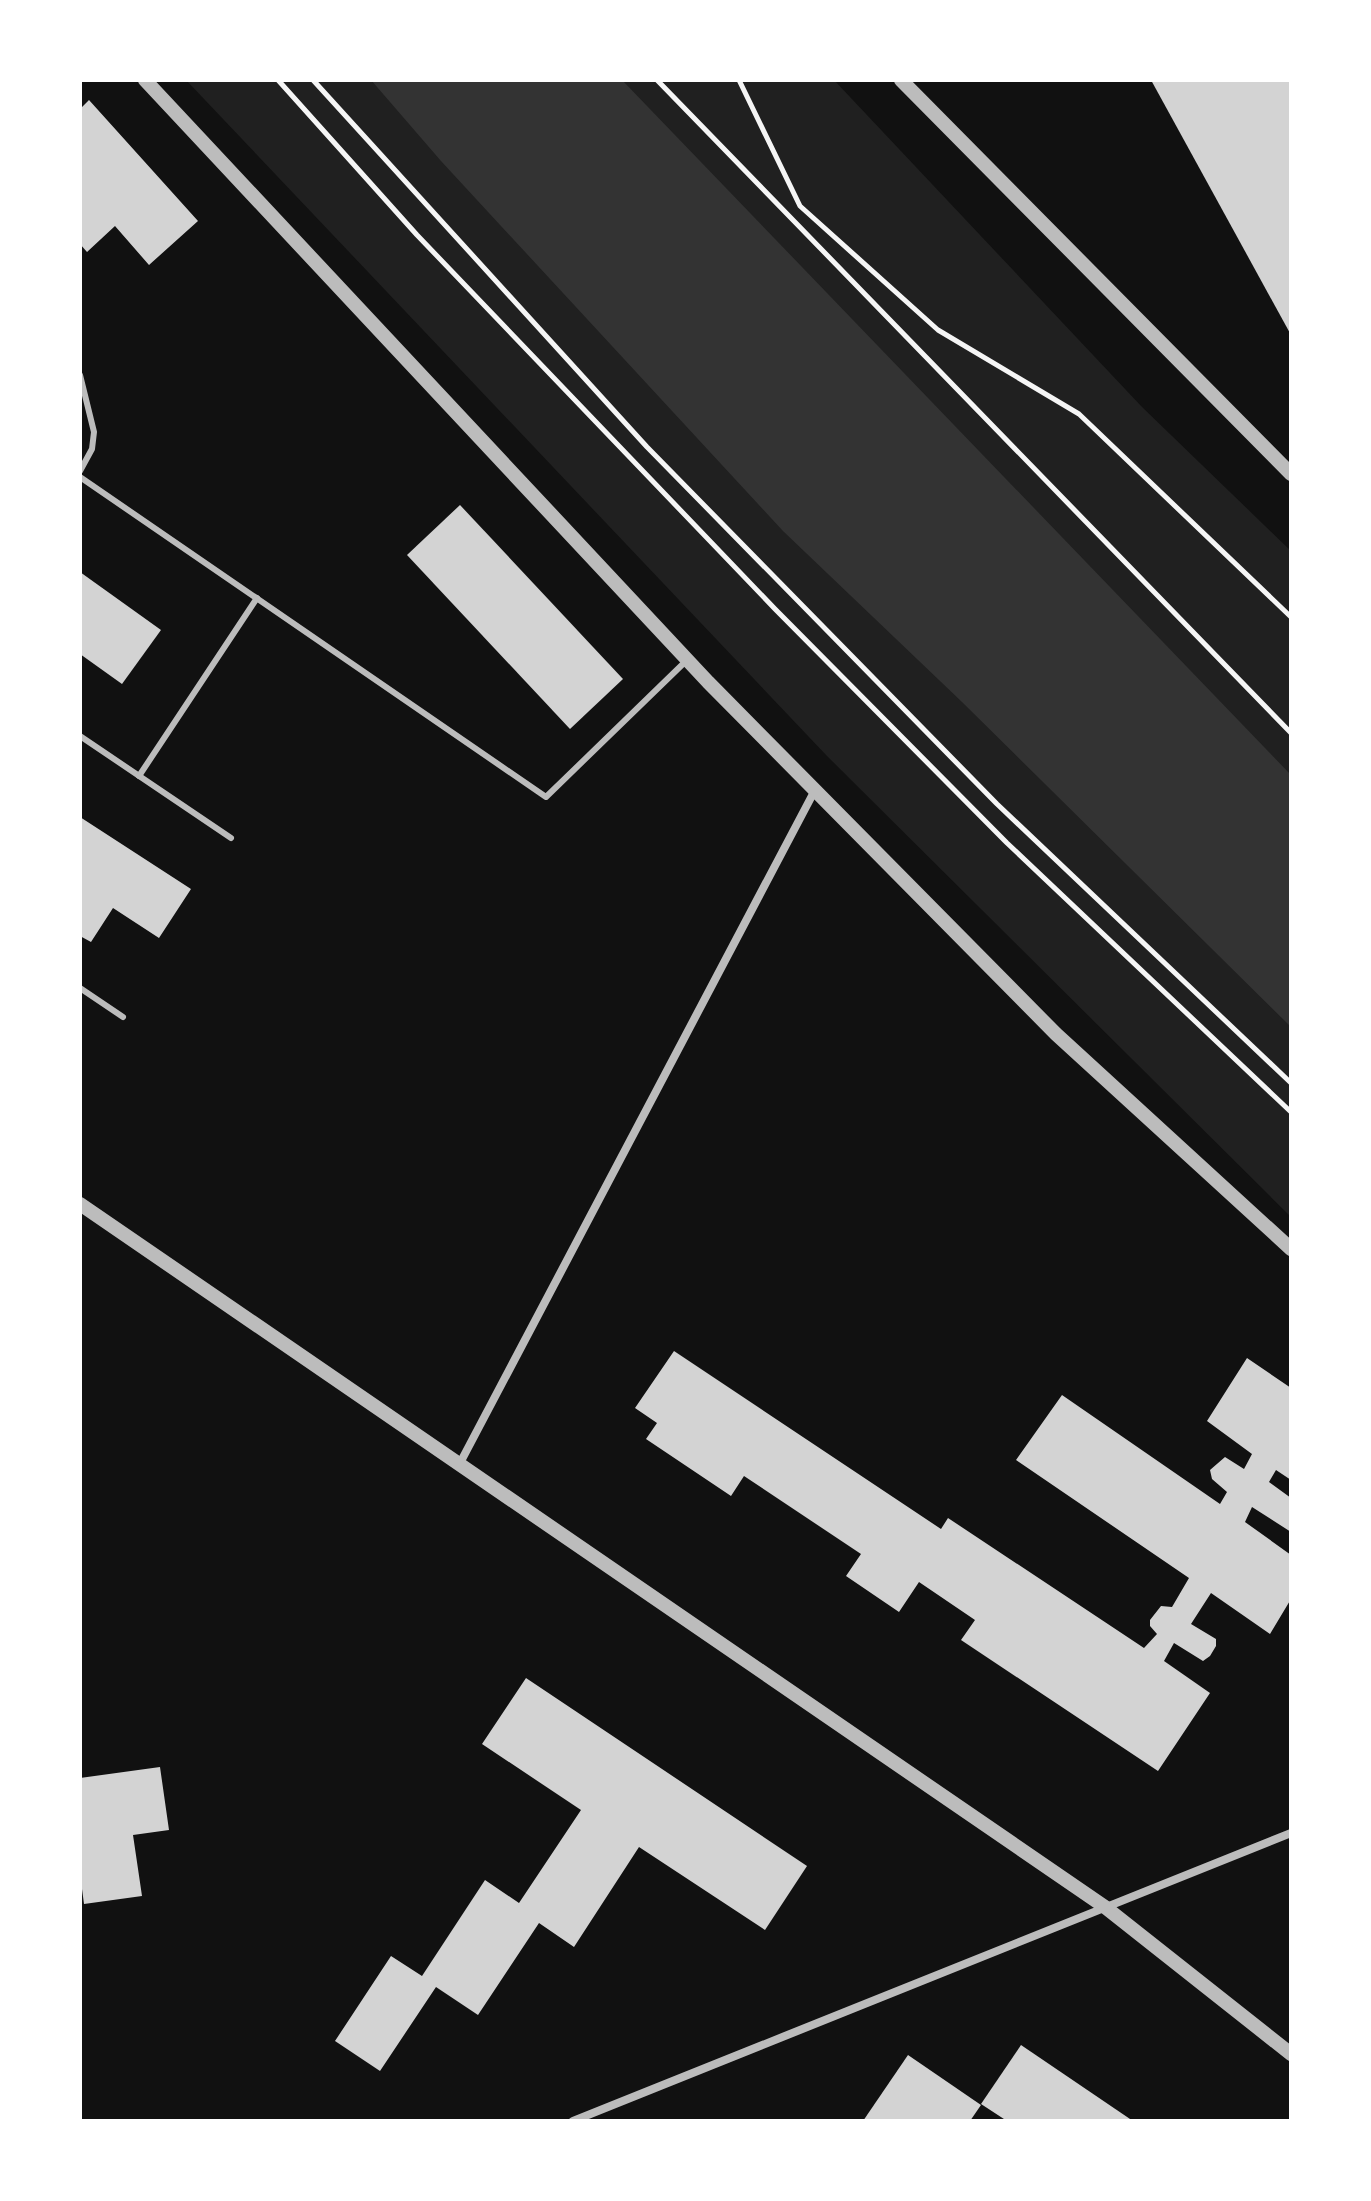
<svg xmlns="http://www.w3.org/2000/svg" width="1371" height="2201" font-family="'Varela Round',sans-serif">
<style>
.green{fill:#202020}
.water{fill:#333}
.building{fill:#d3d3d3}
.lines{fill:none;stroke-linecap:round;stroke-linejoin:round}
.path{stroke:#f5f5f5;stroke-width:5}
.service{stroke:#bcbcbc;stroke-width:6}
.minor{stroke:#bcbcbc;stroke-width:8}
.tertiary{stroke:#bcbcbc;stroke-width:14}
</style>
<rect width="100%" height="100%" fill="#111"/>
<polygon class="green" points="186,80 834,80 1142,407 1291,551 1291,1217 827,756"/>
<polygon class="water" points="371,80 622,80 1291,775 1291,1027 962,702 783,531 441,161"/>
<g class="building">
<polygon points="1151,80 1291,80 1291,335"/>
<polygon points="89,100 198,221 149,265 115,226 87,252 80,244 80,109"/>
<polygon points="460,505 623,679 570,729 407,555"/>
<polygon points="80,572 161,630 122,684 80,654"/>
<polygon points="80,817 191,889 159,938 113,908 91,942 80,936"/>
<polygon points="674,1351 941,1529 948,1518 1144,1648 1157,1634 1150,1626 1150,1620 1161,1606 1172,1607 1189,1578 1016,1460 1062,1395 1220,1504 1227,1492 1212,1479 1210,1470 1225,1457 1244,1469 1252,1454 1207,1421 1247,1358 1291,1388 1291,1480 1276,1470 1269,1482 1291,1498 1291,1532 1252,1507 1245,1522 1291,1555 1291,1599 1270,1634 1211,1593 1191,1624 1216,1639 1216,1646 1210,1656 1203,1661 1174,1643 1164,1661 1210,1693 1158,1771 961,1640 975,1620 919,1582 899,1612 846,1576 861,1554 744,1476 731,1496 646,1439 657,1423 635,1408"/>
<polygon points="526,1678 807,1866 765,1930 639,1847 574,1947 539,1923 478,2015 436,1987 380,2071 335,2041 391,1956 422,1976 485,1880 519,1903 581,1810 482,1744"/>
<polygon points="160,1767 169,1830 133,1835 142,1896 84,1904 80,1874 80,1778"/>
<polygon points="1021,2045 1133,2121 1007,2121 981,2104"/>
<polygon points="908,2055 981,2105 970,2121 863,2121"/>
</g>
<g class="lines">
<g class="path">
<polyline points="278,80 417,235 775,609 1007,843 1291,1112"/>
<polyline points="313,80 647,447 997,804 1291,1083"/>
<polyline points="657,80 1291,733"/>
<polyline points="739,80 800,206 938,330 1079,414 1291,617"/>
</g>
<g class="service">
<polyline points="80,375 94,432 92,449 80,471"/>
<polyline points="80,477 546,797 686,661"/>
<polyline points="80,736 231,838"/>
<polyline points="139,776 257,598"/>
<polyline points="80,988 123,1017"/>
</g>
<g class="minor">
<polyline points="459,1465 815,790"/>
<polyline points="573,2121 1291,1833"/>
</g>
<g class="tertiary">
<polyline points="145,80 708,682 1056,1034 1291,1249"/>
<polyline points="901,80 1291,474"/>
<polyline points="80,1204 1105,1907 1291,2054"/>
</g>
</g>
<rect width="1371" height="2201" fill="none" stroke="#ffffff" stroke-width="164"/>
</svg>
